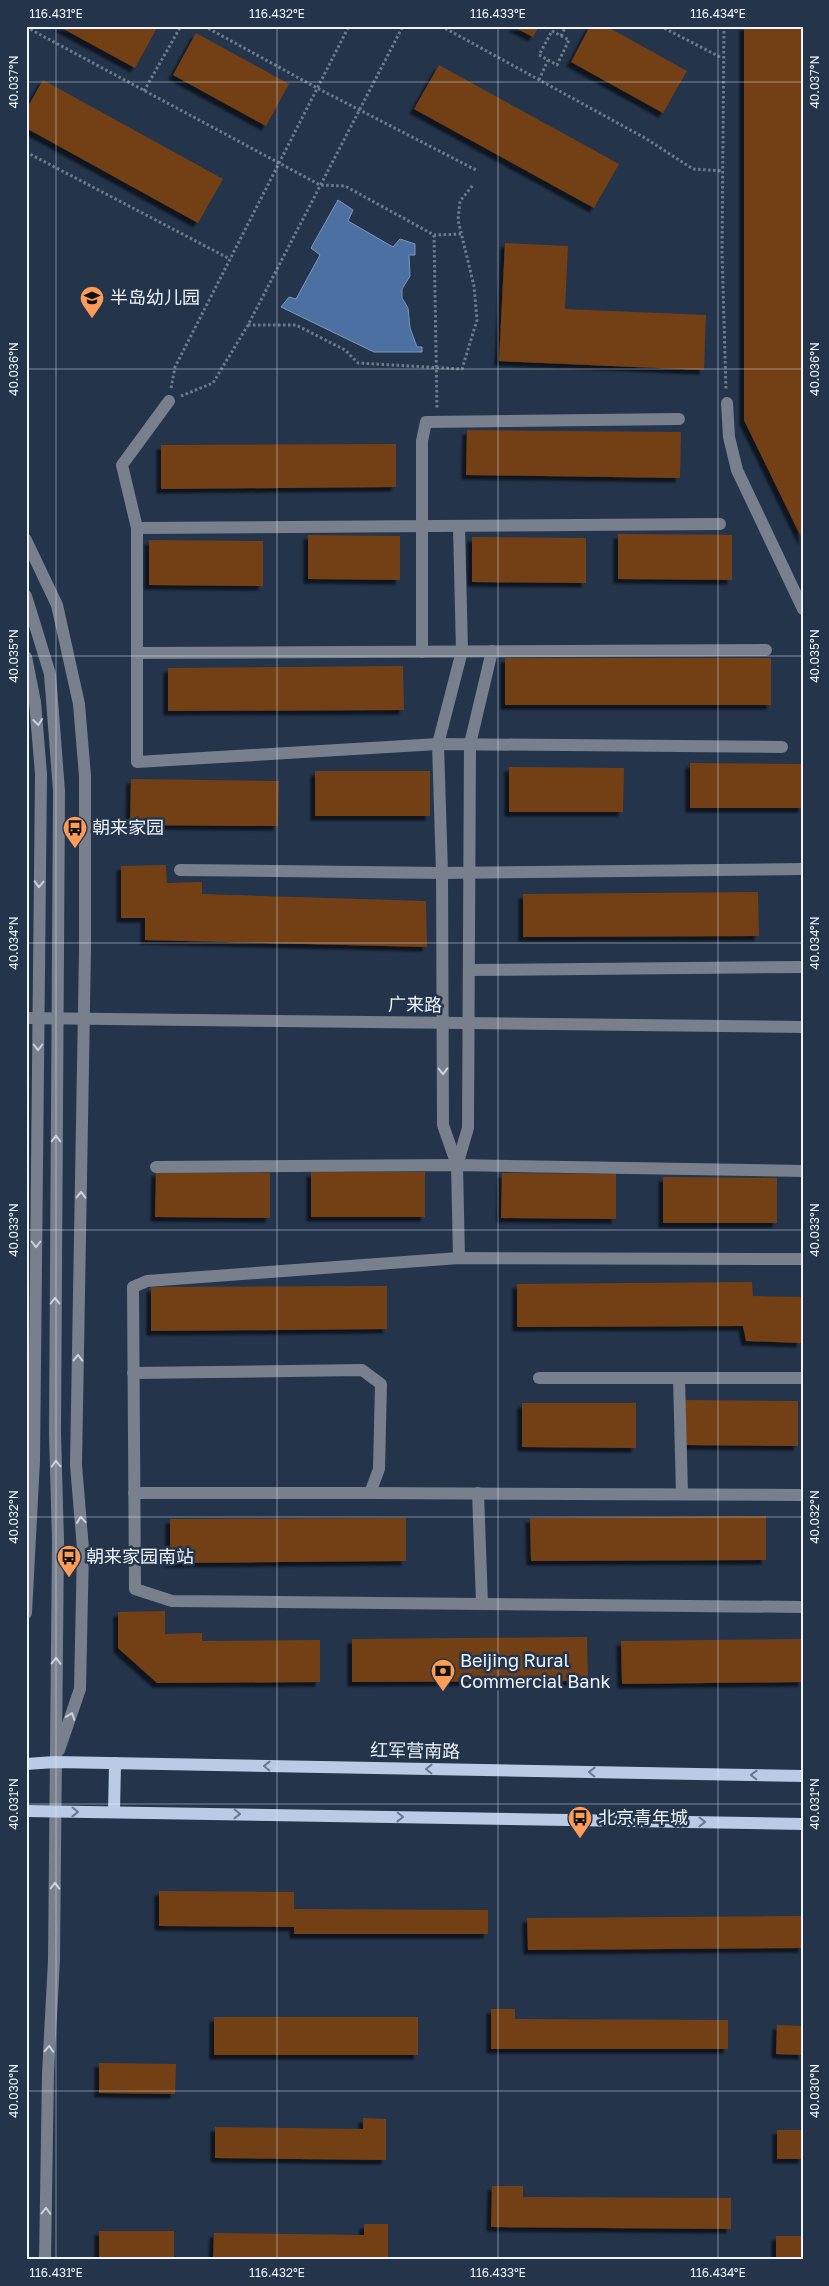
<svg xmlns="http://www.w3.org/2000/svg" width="829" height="2286" font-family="'Golos Text','Noto Sans SC',sans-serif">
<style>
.water{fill:#4c70a2;stroke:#7d98be}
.building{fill:#733f17;filter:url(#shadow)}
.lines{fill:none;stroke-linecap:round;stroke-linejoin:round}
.path{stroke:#6d7b8d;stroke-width:3;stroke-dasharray:2.5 2.5;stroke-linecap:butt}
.minor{stroke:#77808c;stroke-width:12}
.major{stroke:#bacce5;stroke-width:12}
.oneway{stroke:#cad2dc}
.oneway2{stroke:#677890}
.ticks{fill:none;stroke:#eef5fe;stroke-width:1;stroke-opacity:0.45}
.labels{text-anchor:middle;stroke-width:5;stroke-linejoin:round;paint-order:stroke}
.poi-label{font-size:18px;fill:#eef5fe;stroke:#23344b;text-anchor:start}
.street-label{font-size:18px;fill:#eef5fe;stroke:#23344b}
.neatline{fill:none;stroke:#eef5fe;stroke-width:2}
.ticks-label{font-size:12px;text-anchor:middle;fill:#eef5fe}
</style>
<defs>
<filter id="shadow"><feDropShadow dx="-4.5" dy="4.5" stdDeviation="1" flood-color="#0009"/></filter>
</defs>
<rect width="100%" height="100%" fill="#23344b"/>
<polygon class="water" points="338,200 353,210 348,221 393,247 400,239 415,244 415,255 409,255 410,276 402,289 402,298 408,308 410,328 417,347 422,347 422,352 374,352 281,307 289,297 296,299 320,255 311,248"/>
<g class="building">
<polygon points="58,26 158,26 135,68"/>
<polygon points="512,26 539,26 533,37"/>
<polygon points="590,26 606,26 687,71 663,113 571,62"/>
<polygon points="744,26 803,26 803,541 744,420"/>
<polygon points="196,33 289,84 266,126 173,75"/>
<polygon points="439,65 619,164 594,208 414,109"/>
<polygon points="43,80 223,179 198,223 26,128 26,110"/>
<polygon points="505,243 568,246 565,309 706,315 704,370 499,361"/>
<polygon points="467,430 681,432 680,478 466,475"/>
<polygon points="396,444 396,487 161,489 161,445"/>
<polygon points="618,534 732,535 732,580 618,579"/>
<polygon points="308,535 400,536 400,580 308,579"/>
<polygon points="472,537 586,538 586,583 472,582"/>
<polygon points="149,540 263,541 263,586 149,585"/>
<rect x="505" y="658" width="266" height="47"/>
<polygon points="403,666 404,710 168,711 168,668"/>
<polygon points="690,763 803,764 803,808 690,808"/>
<polygon points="509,767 624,768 623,812 509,812"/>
<rect x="315" y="771" width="115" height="45"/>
<polygon points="131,779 279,781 278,826 130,825"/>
<polygon points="166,865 167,883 202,882 202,894 426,901 427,947 145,940 145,918 121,918 121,866"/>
<polygon points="758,892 759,936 523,937 523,894"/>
<polygon points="156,1172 270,1173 270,1218 155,1217"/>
<rect x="311" y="1172" width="114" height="45"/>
<polygon points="502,1173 616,1174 616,1219 501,1218"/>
<polygon points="663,1177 777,1178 777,1223 663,1223"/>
<polygon points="752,1282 753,1296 803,1297 801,1343 746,1341 743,1326 517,1327 517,1284"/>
<polygon points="387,1286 387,1329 151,1331 151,1287"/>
<polygon points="684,1400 798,1401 798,1446 684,1445"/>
<polygon points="522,1403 636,1403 636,1448 522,1447"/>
<polygon points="766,1516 766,1560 531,1561 530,1518"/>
<polygon points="406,1518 406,1561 170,1563 170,1519"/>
<polygon points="165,1611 165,1634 202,1633 202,1641 320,1640 320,1682 157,1683 118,1648 118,1612"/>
<polygon points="587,1637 588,1681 352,1682 352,1639"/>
<polygon points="803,1639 803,1682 622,1684 621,1641"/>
<polygon points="159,1891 294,1892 294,1909 488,1910 488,1934 294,1934 294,1927 159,1926"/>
<polygon points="803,1916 803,1948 528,1950 527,1918"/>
<polygon points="491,2009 515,2009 515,2019 728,2020 728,2049 491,2049"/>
<rect x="214" y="2017" width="204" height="38"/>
<polygon points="777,2025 803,2026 803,2055 776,2054"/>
<polygon points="99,2063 176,2064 175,2094 99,2093"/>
<polygon points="363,2118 386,2119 386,2160 215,2158 215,2127 363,2129"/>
<rect x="777" y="2130" width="26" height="29"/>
<polygon points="492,2186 523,2186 523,2197 731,2198 731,2229 491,2227"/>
<polygon points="364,2224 388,2224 388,2260 213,2260 214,2233 364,2235"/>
<rect x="99" y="2231" width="75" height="29"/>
<rect x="776" y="2236" width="27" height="24"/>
</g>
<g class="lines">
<g class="path">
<polyline points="204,26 317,88 478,171"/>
<polyline points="441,26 645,138 693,169 723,171"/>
<polyline points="660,26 722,58"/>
<polyline points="724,26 722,252 726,391"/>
<polyline points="26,27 320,185 345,186 434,235 462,234"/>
<polygon points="552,31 569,40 557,65 539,55"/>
<polyline points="561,36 566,26"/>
<polyline points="539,80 548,60"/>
<polyline points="144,91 181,26"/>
<polyline points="26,152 230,259"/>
<polyline points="434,235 437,409"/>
<polyline points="248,325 296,325 345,350 358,363 462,369 477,320 474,286 458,220 460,201 473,185"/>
<polyline points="171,388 175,367 349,26"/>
<polyline points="181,396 213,383 248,325 403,26"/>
</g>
<g class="minor">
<polyline points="169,401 122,465 137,528 137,762 438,744 782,747"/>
<polyline points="727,403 729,437 737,470 803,609"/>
<polyline points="137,528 720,524"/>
<polyline points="26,540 57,605 79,704 85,776 85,951 76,1465 83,1549 80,1689 59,1750"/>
<polyline points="26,596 50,674 59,791 55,1433 58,1541 54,1960 48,2073 45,2260"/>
<polyline points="422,652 422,441 426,422 679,419"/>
<polyline points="137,653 766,650"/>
<polyline points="26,657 35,702 41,774 34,1461 26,1613"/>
<polyline points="180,870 442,873 803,869"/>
<polyline points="469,970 803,967"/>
<polyline points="26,1018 803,1027"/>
<polyline points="457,1165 468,1128 470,744 492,651"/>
<polyline points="156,1167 457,1165 803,1171"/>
<polyline points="459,1258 457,1165 443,1125 442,873 438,744 462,651 459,527"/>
<polyline points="803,1259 459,1258 147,1281 133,1287 135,1589 172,1601 803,1607"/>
<polyline points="133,1373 362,1370 381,1384 379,1469 370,1493 134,1493"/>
<polyline points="539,1378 803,1378"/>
<polyline points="679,1378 682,1494"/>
<polyline points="370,1493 803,1495"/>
<polyline points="478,1493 482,1603"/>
</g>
<g class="major">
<polyline points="26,1764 55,1762 803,1776"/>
<polyline points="26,1811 803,1824"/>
<polyline points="114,1812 115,1763"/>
</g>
</g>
<defs><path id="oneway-chevron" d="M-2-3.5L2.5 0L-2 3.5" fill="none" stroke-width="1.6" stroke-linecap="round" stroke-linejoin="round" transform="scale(1.25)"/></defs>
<g class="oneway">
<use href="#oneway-chevron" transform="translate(38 722) rotate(83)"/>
<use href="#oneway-chevron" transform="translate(39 884) rotate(91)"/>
<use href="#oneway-chevron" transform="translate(38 1047) rotate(90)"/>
<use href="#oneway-chevron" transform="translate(443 1071) rotate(89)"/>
<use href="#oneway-chevron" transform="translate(56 1139) rotate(-90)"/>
<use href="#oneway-chevron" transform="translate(81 1195) rotate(-89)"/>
<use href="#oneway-chevron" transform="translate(36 1244) rotate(90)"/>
<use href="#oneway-chevron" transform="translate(55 1301) rotate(-90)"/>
<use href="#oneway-chevron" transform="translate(78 1358) rotate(-89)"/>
<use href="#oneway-chevron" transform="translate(56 1464) rotate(-92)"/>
<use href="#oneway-chevron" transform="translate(81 1520) rotate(-95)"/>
<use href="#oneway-chevron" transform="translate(56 1661) rotate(-89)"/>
<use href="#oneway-chevron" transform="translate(71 1716) rotate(-71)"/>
<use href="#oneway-chevron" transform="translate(55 1886) rotate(-89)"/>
<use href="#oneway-chevron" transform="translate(49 2049) rotate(-87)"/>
<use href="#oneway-chevron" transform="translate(46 2211) rotate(-89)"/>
</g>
<g class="oneway2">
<use href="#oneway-chevron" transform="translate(267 1766) rotate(-179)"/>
<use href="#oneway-chevron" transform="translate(429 1769) rotate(-179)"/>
<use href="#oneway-chevron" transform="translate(592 1772) rotate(-179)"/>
<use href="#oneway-chevron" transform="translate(754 1775) rotate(-179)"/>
<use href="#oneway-chevron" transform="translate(75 1812) rotate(1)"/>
<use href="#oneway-chevron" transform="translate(237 1814) rotate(1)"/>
<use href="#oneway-chevron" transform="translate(400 1817) rotate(1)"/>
<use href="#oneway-chevron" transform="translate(702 1822) rotate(1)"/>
</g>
<path class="ticks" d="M 56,26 L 56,2260M 277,26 L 277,2260M 498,26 L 498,2260M 718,26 L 718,2260M 26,82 L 803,82M 26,369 L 803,369M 26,656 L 803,656M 26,943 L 803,943M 26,1230 L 803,1230M 26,1517 L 803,1517M 26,1804 L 803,1804M 26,2091 L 803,2091"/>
<defs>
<symbol id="school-pin" viewBox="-11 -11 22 30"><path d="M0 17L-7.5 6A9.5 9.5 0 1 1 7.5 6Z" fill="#fd9c56" stroke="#23344b"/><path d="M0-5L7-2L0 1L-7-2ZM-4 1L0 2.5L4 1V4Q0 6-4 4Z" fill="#111"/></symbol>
<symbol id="bus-pin" viewBox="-11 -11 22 30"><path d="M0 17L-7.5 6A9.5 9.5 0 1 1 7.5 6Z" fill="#fd9c56" stroke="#23344b"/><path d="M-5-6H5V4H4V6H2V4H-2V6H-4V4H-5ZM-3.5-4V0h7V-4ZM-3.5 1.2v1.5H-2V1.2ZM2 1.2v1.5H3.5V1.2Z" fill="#111"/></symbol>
<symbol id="bank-pin" viewBox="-11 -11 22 30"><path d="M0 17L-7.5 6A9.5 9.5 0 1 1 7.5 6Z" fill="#fd9c56" stroke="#23344b"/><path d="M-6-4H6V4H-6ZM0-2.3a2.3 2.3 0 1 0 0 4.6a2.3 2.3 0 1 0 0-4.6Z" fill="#111"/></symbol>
</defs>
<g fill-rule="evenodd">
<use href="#school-pin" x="78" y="284" width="28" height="38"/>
<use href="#bus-pin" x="61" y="814" width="28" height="38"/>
<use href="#bus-pin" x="55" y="1543" width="28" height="38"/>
<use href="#bank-pin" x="429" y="1657" width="28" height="38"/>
<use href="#bus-pin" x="566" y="1804" width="28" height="38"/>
</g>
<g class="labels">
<g class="poi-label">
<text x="110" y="304">半岛幼儿园</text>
<text x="92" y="834">朝来家园</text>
<text x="86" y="1563">朝来家园南站</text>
<text x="460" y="1667">Beijing Rural<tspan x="460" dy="21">Commercial Bank</tspan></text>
<text x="598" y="1824">北京青年城</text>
</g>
<g class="street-label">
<text transform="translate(415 1005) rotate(1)" y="6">广来路</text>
<text transform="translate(415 1751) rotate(1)" y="6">红军营南路</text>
</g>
</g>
<rect width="829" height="2286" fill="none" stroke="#23344b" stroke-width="55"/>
<rect x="28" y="28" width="774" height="2230" class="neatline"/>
<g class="ticks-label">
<text x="56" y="18">116.431°E</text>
<text x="277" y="18">116.432°E</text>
<text x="498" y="18">116.433°E</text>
<text x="718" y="18">116.434°E</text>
<text transform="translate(14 82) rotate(-90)" y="4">40.037°N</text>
<text transform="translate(815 82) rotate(-90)" y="4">40.037°N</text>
<text transform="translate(14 369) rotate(-90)" y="4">40.036°N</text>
<text transform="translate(815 369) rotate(-90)" y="4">40.036°N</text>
<text transform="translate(14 656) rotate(-90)" y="4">40.035°N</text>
<text transform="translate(815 656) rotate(-90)" y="4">40.035°N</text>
<text transform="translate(14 943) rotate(-90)" y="4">40.034°N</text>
<text transform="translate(815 943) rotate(-90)" y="4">40.034°N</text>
<text transform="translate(14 1230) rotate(-90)" y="4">40.033°N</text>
<text transform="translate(815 1230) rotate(-90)" y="4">40.033°N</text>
<text transform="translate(14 1517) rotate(-90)" y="4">40.032°N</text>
<text transform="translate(815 1517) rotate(-90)" y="4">40.032°N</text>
<text transform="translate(14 1804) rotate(-90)" y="4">40.031°N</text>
<text transform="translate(815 1804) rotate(-90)" y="4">40.031°N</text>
<text transform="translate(14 2091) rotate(-90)" y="4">40.030°N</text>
<text transform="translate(815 2091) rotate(-90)" y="4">40.030°N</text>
<text x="56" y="2277">116.431°E</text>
<text x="277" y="2277">116.432°E</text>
<text x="498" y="2277">116.433°E</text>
<text x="718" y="2277">116.434°E</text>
</g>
</svg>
